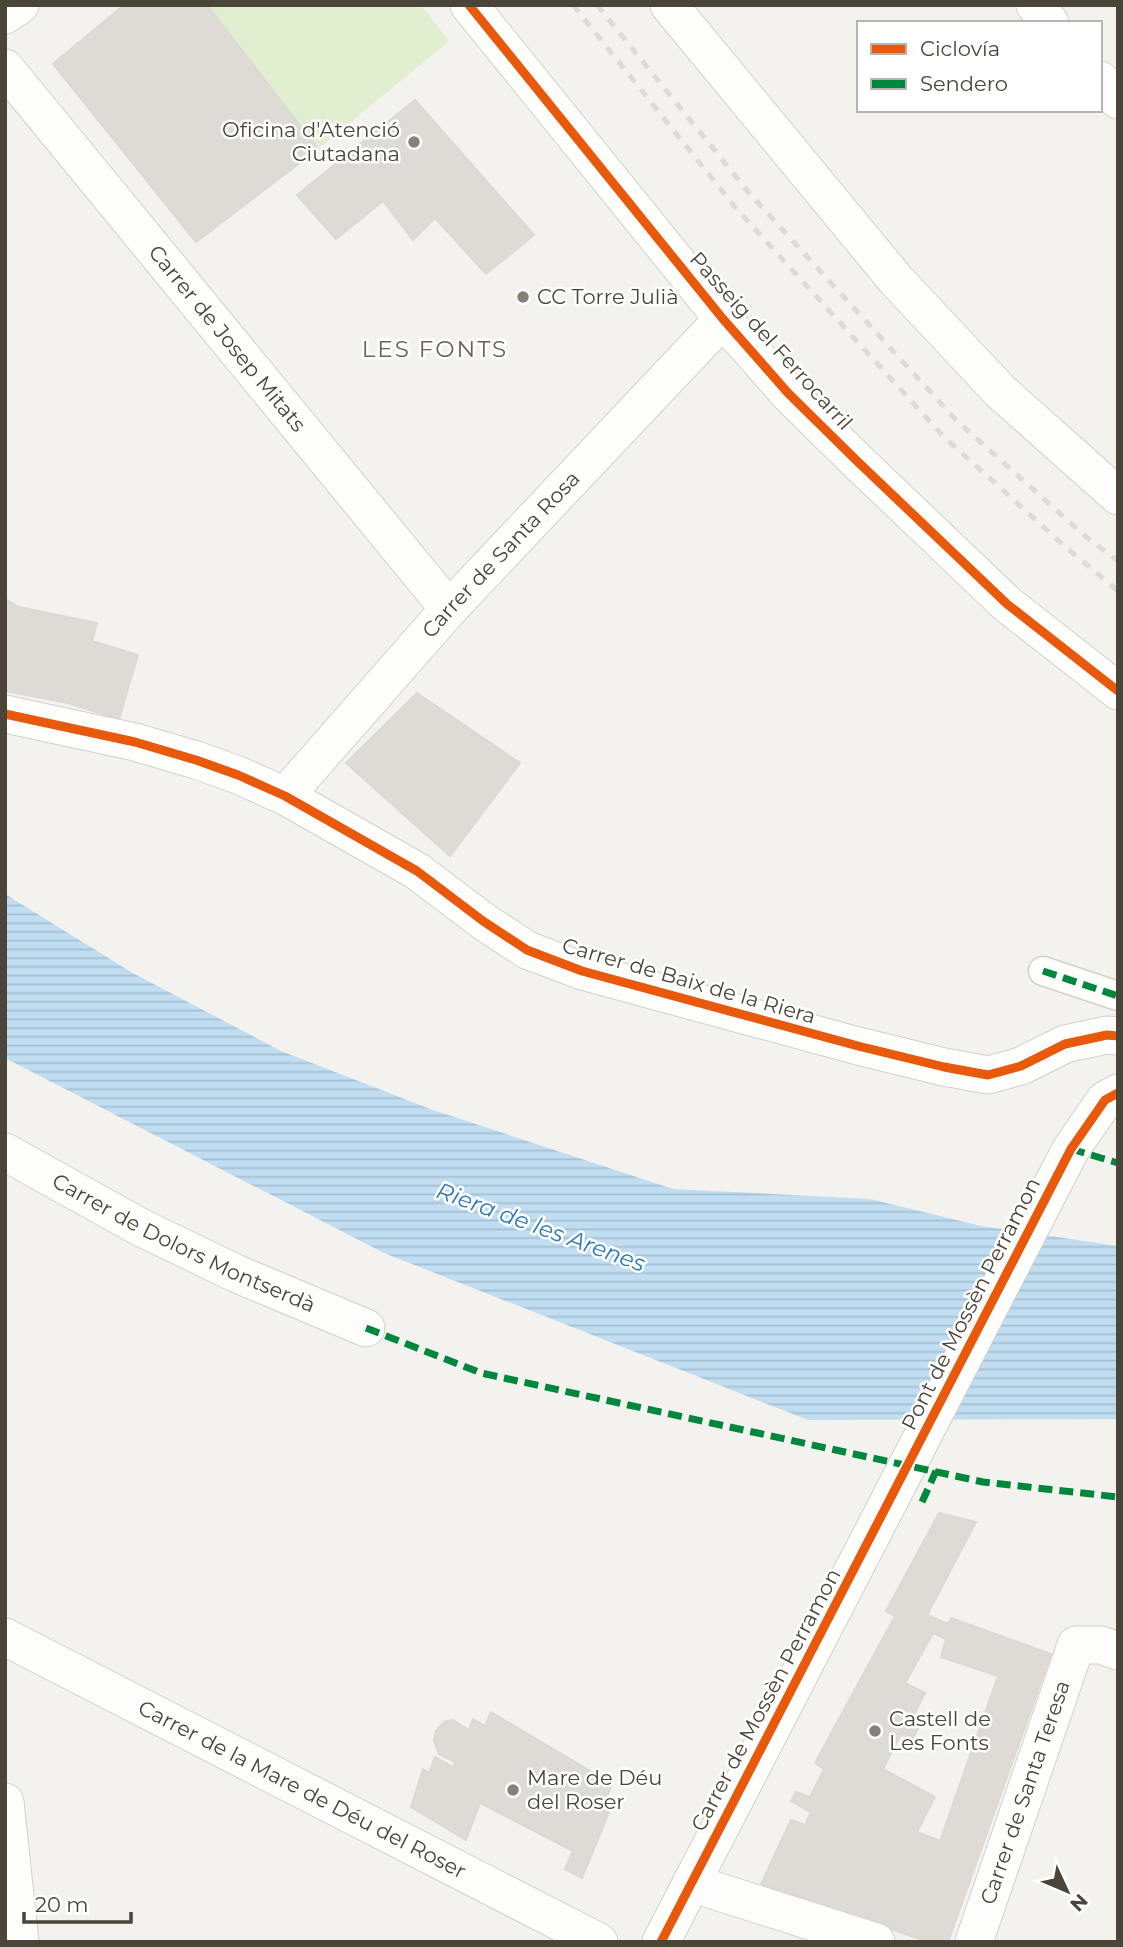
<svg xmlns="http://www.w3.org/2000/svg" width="1123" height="1947" font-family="Montserrat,sans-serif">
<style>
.green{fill:#e1eecf}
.water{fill:url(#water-rules)}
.building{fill:#dedbd6;stroke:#dcd9d4;stroke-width:2;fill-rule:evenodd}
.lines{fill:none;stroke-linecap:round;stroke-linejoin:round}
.pedestrian-casing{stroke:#d2d0cb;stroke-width:31}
.minor-casing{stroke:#d2d0cb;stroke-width:39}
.pedestrian{stroke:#fdfdfc;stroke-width:28}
.minor{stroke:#fdfdfc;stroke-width:37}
.rail{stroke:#dbdbda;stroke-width:5;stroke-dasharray:9 9;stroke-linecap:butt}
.quiet{stroke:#00873e;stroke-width:7;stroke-dasharray:14 7;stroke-linecap:butt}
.cycleway-casing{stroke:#fff;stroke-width:13}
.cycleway{stroke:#e8590c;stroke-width:9}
.poi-dot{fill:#868178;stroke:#fff;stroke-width:2.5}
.labels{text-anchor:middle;stroke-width:5;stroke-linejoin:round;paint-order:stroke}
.poi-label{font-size:21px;fill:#4b4439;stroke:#fff;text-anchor:start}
.street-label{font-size:21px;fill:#4b4439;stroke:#fff}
.neighbourhood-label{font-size:23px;letter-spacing:2px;fill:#6e6250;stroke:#fff}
.water-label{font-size:23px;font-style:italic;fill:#2e7ab2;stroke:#fff}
</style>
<defs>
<pattern id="water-rules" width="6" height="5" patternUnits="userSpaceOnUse" patternTransform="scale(1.75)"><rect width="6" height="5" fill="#c0ddf1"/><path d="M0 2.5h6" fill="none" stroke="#a6bfcf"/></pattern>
</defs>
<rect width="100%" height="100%" fill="#f4f2ee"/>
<polygon class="green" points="207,5 421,5 449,41 318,149"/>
<polygon class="water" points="5,894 131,972 281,1051 433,1110 673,1189 870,1199 981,1226 1118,1246 1118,1419 808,1420 384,1253 5,1058"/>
<g class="building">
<polygon points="124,5 207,5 318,149 196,242 53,64"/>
<polygon points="415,100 534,235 486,274 435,218 413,240 383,201 336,239 297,195"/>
<polygon points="5,599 19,607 97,623 92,641 138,655 119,719 68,703 5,691"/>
<polygon points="417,693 520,763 450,856 346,763"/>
<path d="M 939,1513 L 976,1522 L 927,1615 L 948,1624 L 951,1618 L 1051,1654 L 948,1942 L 928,1942 L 761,1884 L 791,1820 L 805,1825 L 811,1812 L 791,1801 L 796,1792 L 810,1797 L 824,1769 L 815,1763 L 895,1616 L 886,1611 ZM 933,1633 L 946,1639 L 941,1657 L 998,1676 L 940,1841 L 917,1832 L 935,1797 L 883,1769 L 901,1734 L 912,1740 L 919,1727 L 910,1722 L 925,1693 L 905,1683 Z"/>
<polygon points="491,1712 612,1784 607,1796 614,1800 582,1878 565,1869 573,1851 480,1803 466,1840 411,1807 423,1769 429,1773 435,1757 453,1767 455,1762 439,1754 434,1741 436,1731 442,1724 446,1721 453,1720 469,1730 473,1719 485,1726"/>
</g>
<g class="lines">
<defs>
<polyline id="pedestrian" points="1043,971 1118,996"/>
<g id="minor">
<polyline points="469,5 723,319 788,393 857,461 1007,604 1118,691"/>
<polyline points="669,5 896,280 1001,392 1118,496"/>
<polyline points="1035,5 1050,23"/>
<polyline points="5,15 20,5"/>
<path id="s1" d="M 5,68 L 449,609"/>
<polyline points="1100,80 1118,100"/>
<polyline points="5,714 135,742 196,760 238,775 285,796 417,871 483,921 527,950 582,971 858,1046 944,1067 988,1075 1021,1066 1065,1044 1107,1035 1118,1036"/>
<path id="s2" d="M 285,796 L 449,609 L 723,319"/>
<path id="s3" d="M 5,1152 L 140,1227 L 235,1273 L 366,1328"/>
<path id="s4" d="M 5,1637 L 599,1942"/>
<polyline points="5,1802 20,1942"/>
<polyline points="691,1883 876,1942"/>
<polyline points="661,1942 1071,1149 1105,1100 1118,1093"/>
<path id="s5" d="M 974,1942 L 1076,1645 L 1101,1645 L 1118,1651"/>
</g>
</defs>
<use href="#pedestrian" class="pedestrian-casing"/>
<use href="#minor" class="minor-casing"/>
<use href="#pedestrian" class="pedestrian"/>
<use href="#minor" class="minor"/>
<g class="rail">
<polyline points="573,5 735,207 943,436 1069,550 1118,591"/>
<polyline points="597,5 750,194 956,420 1085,536 1118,561"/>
</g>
<g class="quiet">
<polyline points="1043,971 1118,996"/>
<polyline points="1071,1149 1118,1163"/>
<polyline points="366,1328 481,1373 983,1482 1118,1497"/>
<polyline points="922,1502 936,1471"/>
</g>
<defs>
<g id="cycleway">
<polyline points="469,5 723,319 788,393 857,461 1007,604 1118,691"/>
<polyline points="5,714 135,742 196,760 238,775 285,796 417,871 483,921 527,950 582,971 858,1046 944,1067 988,1075 1021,1066 1065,1044 1107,1035 1118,1036"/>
<polyline points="661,1942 1071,1149 1105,1100 1118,1093"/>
</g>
</defs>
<use href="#cycleway" class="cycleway-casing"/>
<use href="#cycleway" class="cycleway"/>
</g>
<g class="poi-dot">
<circle cx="414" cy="142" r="7"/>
<circle cx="523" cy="297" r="7"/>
<circle cx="875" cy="1731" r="7"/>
<circle cx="513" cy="1790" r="7"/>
</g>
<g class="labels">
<g class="poi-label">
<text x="400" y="137" text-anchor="end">Oficina d'Atenció<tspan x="400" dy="24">Ciutadana</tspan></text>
<text x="537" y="304">CC Torre Julià</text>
<text x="889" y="1726">Castell de<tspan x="889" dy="24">Les Fonts</tspan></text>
<text x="527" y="1785">Mare de Déu<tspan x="527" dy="24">del Roser</tspan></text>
</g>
<g class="street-label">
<text dy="7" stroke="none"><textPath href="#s1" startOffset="350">Carrer de Josep Mitats</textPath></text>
<text transform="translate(771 341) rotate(48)" y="7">Passeig del Ferrocarril</text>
<text dy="7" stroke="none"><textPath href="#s2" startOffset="324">Carrer de Santa Rosa</textPath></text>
<text transform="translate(689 981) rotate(16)" y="7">Carrer de Baix de la Riera</text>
<text dy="7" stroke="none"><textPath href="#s3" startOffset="201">Carrer de Dolors Montserdà</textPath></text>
<text transform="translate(971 1304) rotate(-63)" y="7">Pont de Mossèn Perramon</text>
<text transform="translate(766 1700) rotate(-62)" y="7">Carrer de Mossèn Perramon</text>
<text dy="7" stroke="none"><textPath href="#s4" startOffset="334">Carrer de la Mare de Déu del Roser</textPath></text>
<text dy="7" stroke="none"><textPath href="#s5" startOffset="158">Carrer de Santa Teresa</textPath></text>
</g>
<g class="neighbourhood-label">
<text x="435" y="357">LES FONTS</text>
</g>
<g class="water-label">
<text transform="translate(541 1227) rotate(20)" y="8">Riera de les Arenes</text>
</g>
</g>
<rect width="1123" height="1947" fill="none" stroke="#4b4439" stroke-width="14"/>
<rect x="857" y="21" width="245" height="91" fill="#ffffff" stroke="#b7b4b0" stroke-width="2"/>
<rect x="871" y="44" width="35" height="10" fill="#e8590c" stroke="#b7b4b0" stroke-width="2"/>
<text x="920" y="56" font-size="21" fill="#4b4439">Ciclovía</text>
<rect x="871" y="79" width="35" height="10" fill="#00873e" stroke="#b7b4b0" stroke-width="2"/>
<text x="920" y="91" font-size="21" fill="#4b4439">Sendero</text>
<g transform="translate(1067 1891) rotate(134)" stroke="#ffffff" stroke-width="5" paint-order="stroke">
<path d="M0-5L12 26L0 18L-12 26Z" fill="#4b4439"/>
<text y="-10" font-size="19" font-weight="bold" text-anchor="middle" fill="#4b4439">N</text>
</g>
<path d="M24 1912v10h107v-10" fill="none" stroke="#4b4439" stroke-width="3.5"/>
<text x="35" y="1912" font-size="21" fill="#4b4439" stroke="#ffffff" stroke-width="5" paint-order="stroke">20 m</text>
</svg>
